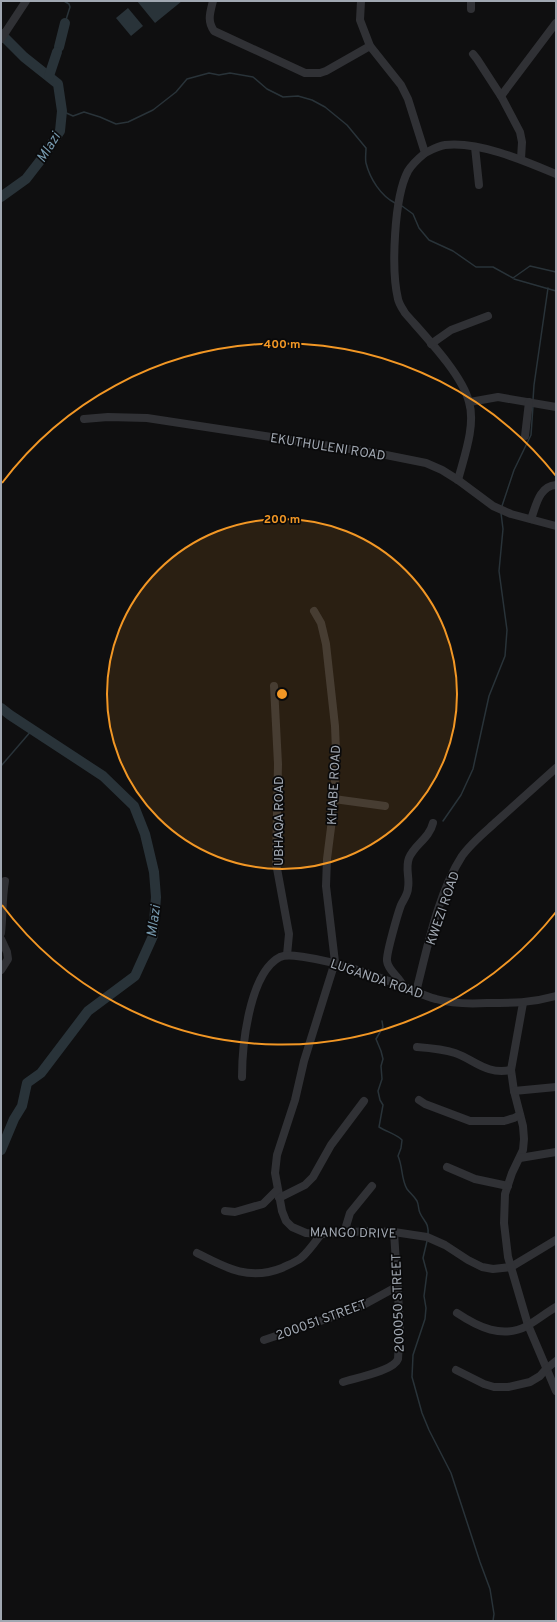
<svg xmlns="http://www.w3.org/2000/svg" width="557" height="1622" font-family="Overpass,sans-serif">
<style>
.water{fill:#293339}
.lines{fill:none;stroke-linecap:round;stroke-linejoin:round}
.stream{stroke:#293339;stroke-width:1.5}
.river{stroke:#293339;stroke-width:10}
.minor{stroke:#303135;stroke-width:8}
.ring{fill:none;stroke:#f29725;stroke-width:2}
.labels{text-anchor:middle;stroke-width:3.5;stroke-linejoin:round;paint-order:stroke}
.street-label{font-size:13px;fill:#a0a7b1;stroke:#0a0a0b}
.water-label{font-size:14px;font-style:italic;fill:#7699ae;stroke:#0a0a0b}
.centre{fill:#f29725;stroke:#0a0a0b;stroke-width:2}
.ring-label{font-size:12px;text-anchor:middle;font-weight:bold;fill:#f29725;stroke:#0a0a0b;stroke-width:3.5;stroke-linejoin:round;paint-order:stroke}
</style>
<rect width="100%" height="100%" fill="#0f0f10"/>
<g class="water">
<polygon points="137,1 182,1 155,23"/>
<polygon points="128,8 143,26 131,36 116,18"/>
</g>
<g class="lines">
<g class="stream">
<polyline points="64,1 69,4 70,7 65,23"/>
<path d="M 62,111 L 73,116 L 84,112 L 100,117 L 116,124 L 128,122 L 153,110 L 176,92 L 187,79 L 209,73 L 219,75 L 230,73 L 253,77 L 267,89 L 283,97 L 298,96 L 312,100 L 325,107 L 347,125 L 366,148 C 366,153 365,159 366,163 C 370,179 381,196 395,203"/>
<polyline points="402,206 413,214 419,228 429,240 453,251 476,267 493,267 513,278 530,266 556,272"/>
<polyline points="514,279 556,291"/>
<polyline points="533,400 534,385 548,288"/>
<polyline points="502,506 514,470 531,435 533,406"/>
<polyline points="1,766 32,730"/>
<polyline points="443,821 461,795 473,769 489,696 505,656 507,630 499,571 503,529 501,513"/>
<path d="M 382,1021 L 383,1027 L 376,1039 L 381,1051 L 383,1059 L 381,1066 L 382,1079 L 378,1091 L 380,1100 L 383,1105 L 379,1127 C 387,1132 396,1134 402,1140 L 401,1148 L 398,1156 C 403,1167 401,1179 407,1189 C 410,1193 414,1196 417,1201 C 419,1205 418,1209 420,1213 C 424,1222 429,1222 428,1235"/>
<polyline points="427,1241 423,1258 427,1273 424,1296 426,1308 425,1319 413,1355 412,1377 422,1413 429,1430 451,1473 480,1562 490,1589 494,1614 493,1621"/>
</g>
<g class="river">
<polyline points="1,34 24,57 58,84 62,111 60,131 43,157 26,179 1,197"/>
<polyline points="59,47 65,23"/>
<polyline points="49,76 57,52"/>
<polyline points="1,708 10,715 103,776 134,806 145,834 154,872 156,897 153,936 135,976 88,1011 41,1073 27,1083 22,1106 14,1119 1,1150"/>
</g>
<g class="minor">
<path d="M 213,1 C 210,13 207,21 214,31 L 305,73 L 320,73 L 326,71 L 370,46"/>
<path d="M 361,1 L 360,20 L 370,46 L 401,85 L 408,99 L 425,153 C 419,158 412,164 408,171 C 394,197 391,270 398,299 C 399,304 402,308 405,313 C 424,335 462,374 469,402 C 476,425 464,457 458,480"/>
<polyline points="471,9 471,1"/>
<polyline points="1,39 26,1"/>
<polyline points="473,54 477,59 501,96 520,132 522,142 521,159"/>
<polyline points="501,96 556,23"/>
<polyline points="475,147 479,185"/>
<path d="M 425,153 C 431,150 438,146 445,145 C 479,141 525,161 556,174"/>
<polyline points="431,344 451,330 488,316"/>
<polyline points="470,402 498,397 556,407"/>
<polyline points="84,419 108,417 147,418 376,453 426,463 442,470 458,480 493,506 511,514 556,526"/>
<polyline points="525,436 529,402"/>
<path d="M 531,519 C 536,506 539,486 556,485"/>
<polyline points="314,611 321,623 326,644 335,726 336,751 334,804 327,859 326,886 335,962 304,1061 295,1100 277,1155 275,1173 282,1211 286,1221 292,1227 306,1233 321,1234 368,1231 394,1232 427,1237 445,1245 468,1260 482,1267 493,1269 511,1267 556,1240"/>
<polyline points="274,686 278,764 276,863 289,934 287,955"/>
<polyline points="334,799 385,806"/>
<path d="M 1,933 C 3,915 2,898 5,881"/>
<polyline points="1,939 7,952 8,959 1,970"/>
<path d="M 403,986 C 400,977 388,971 387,961 C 386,954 398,913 401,905 C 404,899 408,894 408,888 C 410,878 405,868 409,858 C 415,844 429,839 433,823"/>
<path d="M 416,992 C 427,949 438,893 462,856 C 471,843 485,832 497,821 C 516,804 536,786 556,768"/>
<polyline points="523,1003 511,1070 514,1091 523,1126 524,1139 523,1150 512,1173 505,1194 504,1223 508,1257 528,1325 556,1391"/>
<path d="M 417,1047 C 430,1048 443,1049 455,1053 C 475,1060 486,1075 511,1070"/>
<path d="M 242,1077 C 242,1047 249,973 280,957 C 287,954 296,956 304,957 C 338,962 370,974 402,986 C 413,990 424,996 436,999 C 453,1004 470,1004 487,1003 C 513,1003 531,1003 556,996"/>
<polyline points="514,1091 556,1087"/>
<polyline points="419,1100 425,1104 470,1121 504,1121 514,1118 520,1115"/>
<polyline points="520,1158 556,1152"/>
<polyline points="447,1167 475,1179 508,1186"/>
<polyline points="279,1198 305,1185 313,1177 331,1145 364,1101"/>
<polyline points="225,1211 235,1212 263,1204 277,1190"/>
<polyline points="344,1233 350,1213 372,1186"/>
<path d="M 197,1253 C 226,1268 249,1281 282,1268 C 288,1265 296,1262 301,1258 C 309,1251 315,1242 321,1234"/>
<path d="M 457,1313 C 478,1327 502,1339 527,1326 C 537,1320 546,1313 556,1307"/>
<polyline points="264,1340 356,1309 398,1286"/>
<polyline points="456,1370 484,1384 494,1387 508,1387 530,1382 540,1376 546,1369 556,1361"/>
<path d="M 343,1382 C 355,1378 394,1371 398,1359 L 400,1326 L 394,1232"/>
</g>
</g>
<circle cx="282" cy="694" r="175" fill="#f29725" fill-opacity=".12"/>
<g class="ring">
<circle cx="282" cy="694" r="175"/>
<path d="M556 912A350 350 0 0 1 2 905M2 483A350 350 0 0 1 556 476"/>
</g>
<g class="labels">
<g class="street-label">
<text transform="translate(328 446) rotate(9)" y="5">EKUTHULENI ROAD</text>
<text transform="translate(333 785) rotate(-87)" y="5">KHABE ROAD</text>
<text transform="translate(278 821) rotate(-90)" y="5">UBHAQA ROAD</text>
<text transform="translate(442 908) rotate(-71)" y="5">KWEZI ROAD</text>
<text transform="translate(377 978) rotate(19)" y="5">LUGANDA ROAD</text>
<text transform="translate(353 1232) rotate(1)" y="5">MANGO DRIVE</text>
<text transform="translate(397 1303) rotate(-92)" y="5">200050 STREET</text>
<text transform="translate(321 1319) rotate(-20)" y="5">200051 STREET</text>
</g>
<g class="water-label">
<text transform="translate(48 147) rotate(-58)" y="5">Mlazi</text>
<text transform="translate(153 921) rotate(-82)" y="5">Mlazi</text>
</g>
</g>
<circle cx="282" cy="694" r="6" class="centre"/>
<g class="ring-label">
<text x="282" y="348">400 m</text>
<text x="282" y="523">200 m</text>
</g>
<rect width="557" height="1622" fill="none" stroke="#a0a7b1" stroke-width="4"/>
</svg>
